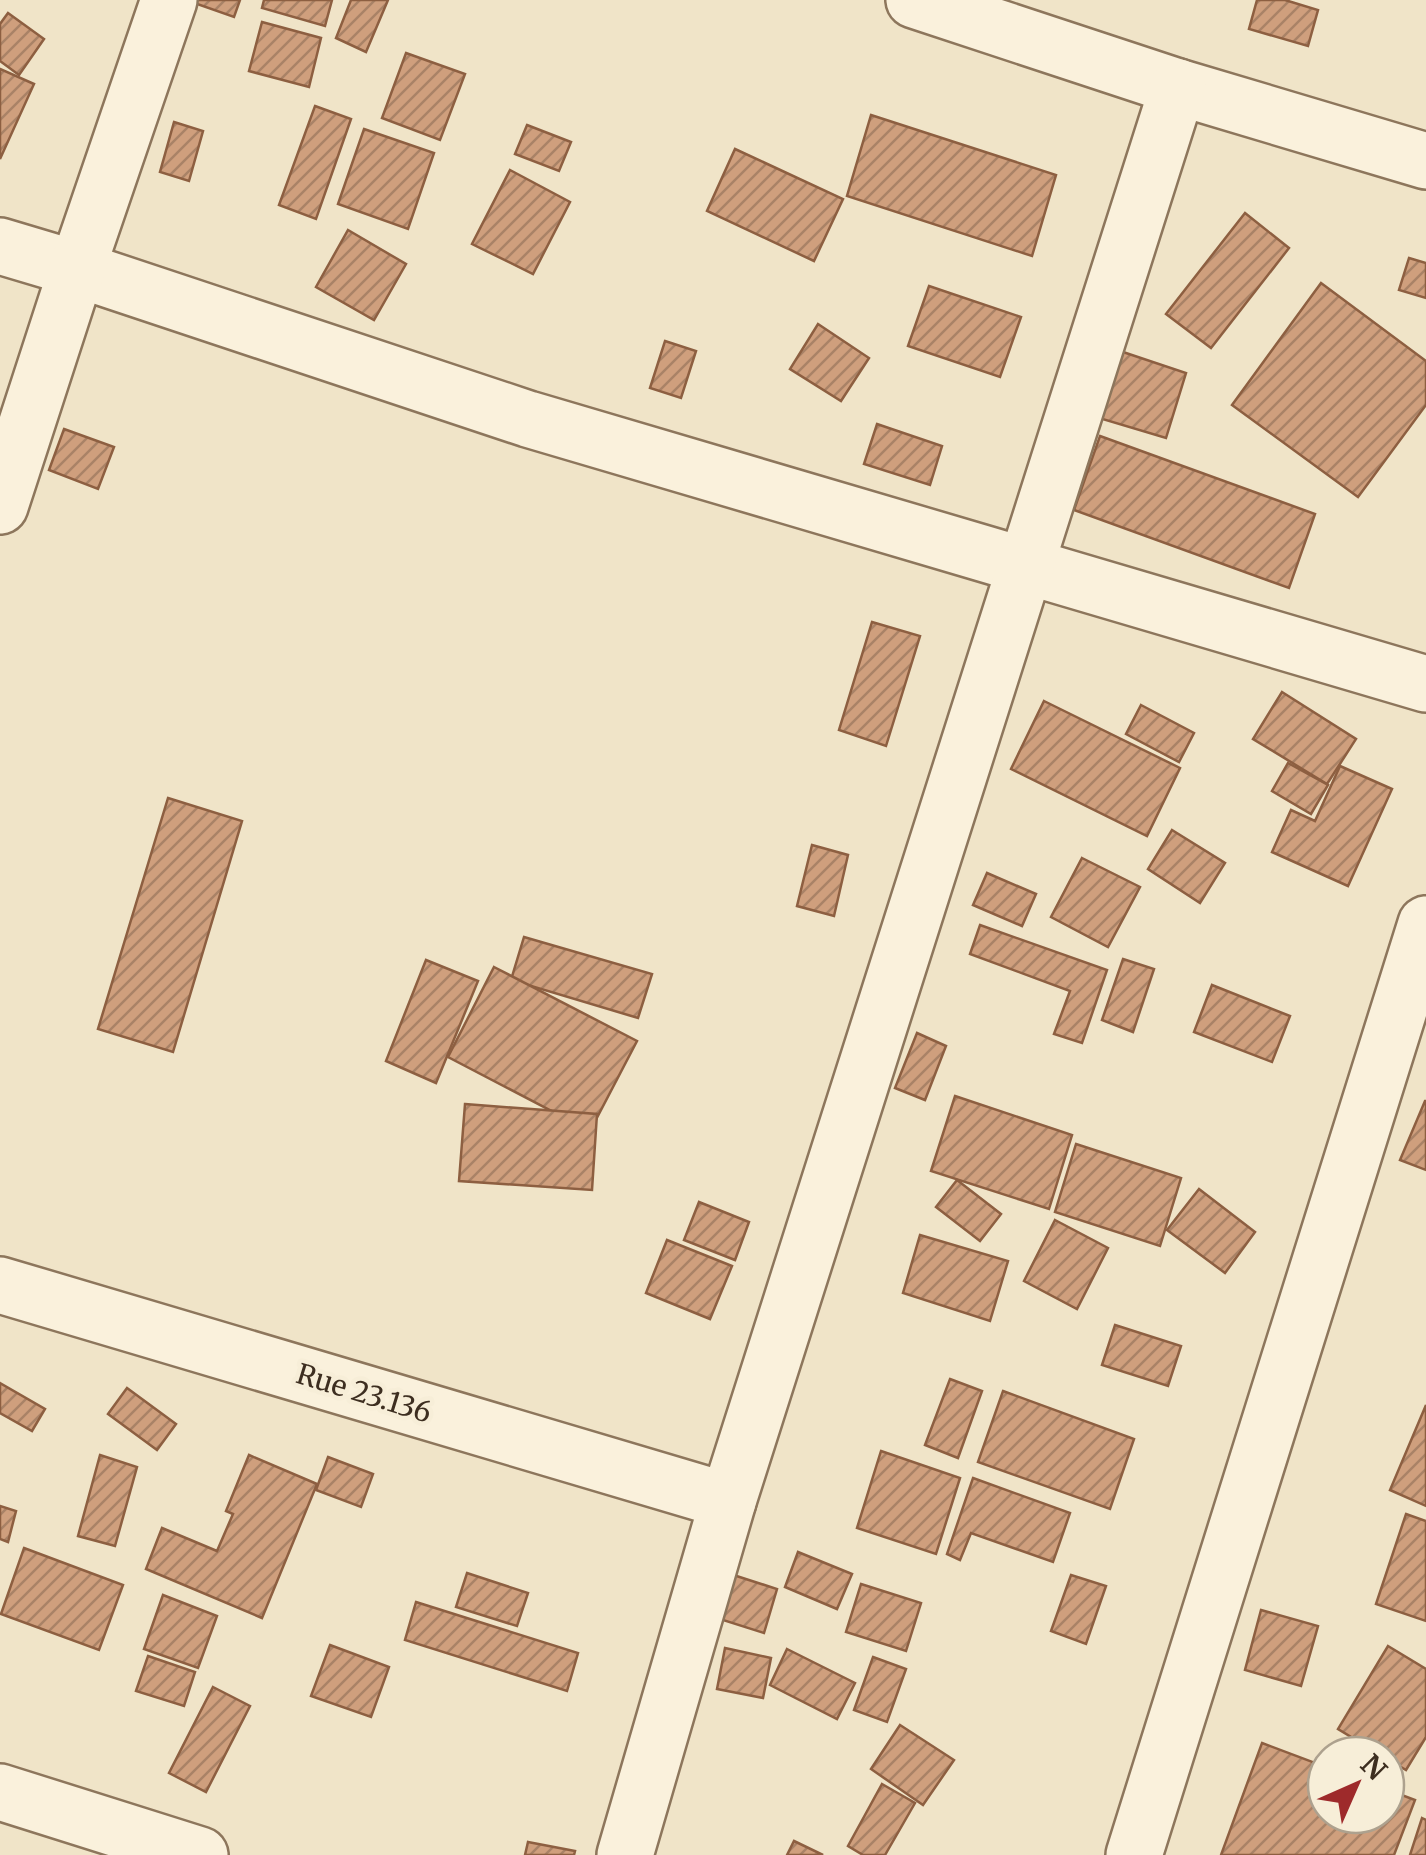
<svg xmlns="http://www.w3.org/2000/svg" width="1426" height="1855" font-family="Merriweather,serif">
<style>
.building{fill:url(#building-hatch);stroke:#8d5f41;stroke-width:2.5}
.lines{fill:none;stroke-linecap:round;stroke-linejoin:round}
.minor-casing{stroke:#8d765c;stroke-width:60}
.minor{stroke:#faf1dc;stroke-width:55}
.labels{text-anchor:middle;stroke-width:9;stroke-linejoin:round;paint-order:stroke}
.street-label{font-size:28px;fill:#3d2e20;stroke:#f7eed8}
</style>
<defs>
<pattern id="building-hatch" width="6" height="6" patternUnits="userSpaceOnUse" patternTransform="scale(2.5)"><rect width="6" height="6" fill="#cf9f7d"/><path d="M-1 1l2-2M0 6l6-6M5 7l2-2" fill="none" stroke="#a98266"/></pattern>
</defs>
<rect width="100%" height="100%" fill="#f0e4c8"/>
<g class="building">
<polygon points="186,0 240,0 234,17"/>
<polygon points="264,0 332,0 325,26 262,8"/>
<polygon points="351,0 388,0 366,52 336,38"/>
<polygon points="1257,0 1285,0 1318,10 1308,46 1249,29"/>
<polygon points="8,13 44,39 19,75 0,61 0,24"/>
<polygon points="262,22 321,38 309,87 249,71"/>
<polygon points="406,53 465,74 440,140 382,118"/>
<polygon points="0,69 34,84 0,159"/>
<polygon points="315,106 351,119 316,219 279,205"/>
<polygon points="871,115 1056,175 1032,256 847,196"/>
<polygon points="174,122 203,131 189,181 160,172"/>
<polygon points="527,125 571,142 559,171 515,154"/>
<polygon points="364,129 434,153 408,229 338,204"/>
<polygon points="735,149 843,199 814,261 707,211"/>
<polygon points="510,170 570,202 533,274 472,244"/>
<polygon points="1245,213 1289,248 1211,348 1166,314"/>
<polygon points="348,230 406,264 374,320 316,287"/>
<polygon points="1409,258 1426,263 1426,298 1399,290"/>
<polygon points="1321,283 1426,361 1426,405 1358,497 1232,405"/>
<polygon points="929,286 1021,317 1000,377 908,346"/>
<polygon points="818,324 869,358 841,401 790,369"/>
<polygon points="665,341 696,351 681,398 650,388"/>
<polygon points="1120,351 1186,373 1166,438 1099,418"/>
<polygon points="877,424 942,446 930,485 864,464"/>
<polygon points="64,429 114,447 98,489 49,470"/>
<polygon points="1100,436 1315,514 1289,588 1074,510"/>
<polygon points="872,622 920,636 886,746 839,730"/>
<polygon points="1282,692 1356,739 1327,784 1253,739"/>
<polygon points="1044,701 1180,768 1147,836 1011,769"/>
<polygon points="1141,705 1194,733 1179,762 1126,734"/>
<polygon points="1288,763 1328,785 1311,814 1272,791"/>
<polygon points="1340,766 1392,789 1348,886 1272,852 1291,810 1315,821"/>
<polygon points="168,798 242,821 173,1052 98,1029"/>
<polygon points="1172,830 1225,863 1200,903 1148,869"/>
<polygon points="812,845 848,855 834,916 797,906"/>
<polygon points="1082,858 1140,887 1108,947 1051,917"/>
<polygon points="987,873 1036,894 1022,926 973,905"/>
<polygon points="980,925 1107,970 1082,1043 1054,1034 1070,991 970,954"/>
<polygon points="524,937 652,974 638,1018 511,980"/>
<polygon points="1123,959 1154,969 1133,1032 1102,1020"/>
<polygon points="426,960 478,981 436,1083 386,1061"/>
<polygon points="494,967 637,1041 590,1131 448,1057"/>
<polygon points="1212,985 1290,1016 1272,1062 1194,1032"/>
<polygon points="917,1033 946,1046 925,1100 895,1088"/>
<polygon points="955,1096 1072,1135 1049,1209 931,1171"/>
<polygon points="1425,1101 1426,1101 1426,1170 1400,1160"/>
<polygon points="465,1104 597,1114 592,1190 459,1181"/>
<polygon points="1076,1144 1181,1178 1160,1246 1055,1212"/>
<polygon points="957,1180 1001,1214 980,1241 936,1207"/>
<polygon points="1199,1189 1255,1232 1225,1273 1167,1230"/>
<polygon points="699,1202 749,1222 735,1260 684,1240"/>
<polygon points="1055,1220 1108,1248 1077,1309 1024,1281"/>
<polygon points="920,1235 1008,1261 990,1321 903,1293"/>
<polygon points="667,1240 732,1266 710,1319 646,1293"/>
<polygon points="1115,1325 1181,1346 1168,1386 1102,1365"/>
<polygon points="950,1379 982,1391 958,1458 925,1445"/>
<polygon points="0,1383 45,1409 32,1431 0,1413"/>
<polygon points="127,1388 176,1424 157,1450 108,1414"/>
<polygon points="1003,1391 1134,1439 1110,1509 978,1462"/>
<polygon points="1426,1405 1426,1506 1390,1490"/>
<polygon points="881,1451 960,1478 936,1554 857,1528"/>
<polygon points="100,1455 137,1467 115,1546 78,1536"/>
<polygon points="249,1455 317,1484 262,1618 146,1569 162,1528 217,1551 233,1514 226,1511"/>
<polygon points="328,1457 373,1474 361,1507 316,1490"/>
<polygon points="973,1478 1070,1513 1053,1562 971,1533 960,1560 947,1554"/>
<polygon points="0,1506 16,1511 8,1542 0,1539"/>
<polygon points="1406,1514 1426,1521 1426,1621 1376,1604"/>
<polygon points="24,1548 123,1585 99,1650 1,1614"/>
<polygon points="798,1552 852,1574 837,1609 785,1587"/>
<polygon points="718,1570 777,1589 764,1633 704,1614"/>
<polygon points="467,1573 528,1593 517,1626 456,1607"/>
<polygon points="1071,1575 1106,1586 1086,1644 1051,1631"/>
<polygon points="861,1584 921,1603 906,1651 846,1632"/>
<polygon points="163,1595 217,1616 198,1668 144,1649"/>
<polygon points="416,1602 578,1653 567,1691 405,1640"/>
<polygon points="1261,1610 1318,1626 1301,1686 1245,1670"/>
<polygon points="330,1645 389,1667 371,1717 311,1696"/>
<polygon points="1388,1646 1426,1669 1426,1737 1406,1770 1386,1758 1386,1755 1381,1755 1338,1729"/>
<polygon points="725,1648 771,1658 763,1698 717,1689"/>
<polygon points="787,1649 855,1683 837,1719 770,1685"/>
<polygon points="148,1656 195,1672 184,1706 136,1691"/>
<polygon points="873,1657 906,1669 887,1722 854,1710"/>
<polygon points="213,1687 250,1706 206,1792 169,1773"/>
<polygon points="900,1725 954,1760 923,1805 871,1769"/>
<polygon points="1262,1743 1326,1767 1326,1815 1386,1815 1386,1789 1415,1800 1394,1855 1221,1855"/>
<polygon points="882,1784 915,1803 885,1855 863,1855 848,1846"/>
<polygon points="1422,1818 1426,1820 1426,1855 1410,1855"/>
<polygon points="794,1841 823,1855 787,1855"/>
<polygon points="528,1842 575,1851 574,1855 525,1855"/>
</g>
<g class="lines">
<defs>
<g id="minor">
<polyline points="914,0 1178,87 1426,161"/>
<polyline points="0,246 77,269 528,419 1426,684"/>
<polyline points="0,506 77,269 169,0"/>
<polyline points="0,1285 728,1501"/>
<polyline points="0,1792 200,1855"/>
<polyline points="625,1855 728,1501 1178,87"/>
<polyline points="1134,1855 1426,924"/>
</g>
</defs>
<use href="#minor" class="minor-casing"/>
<use href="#minor" class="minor"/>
</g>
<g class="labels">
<g class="street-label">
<text transform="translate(364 1393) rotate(17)" y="10">Rue 23.136</text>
</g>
</g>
<g transform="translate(1356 1785) rotate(45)"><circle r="48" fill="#f7eed8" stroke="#ada18e" stroke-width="2.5"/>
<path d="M0-8L18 38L0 25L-18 38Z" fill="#9e2a2b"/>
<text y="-15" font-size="28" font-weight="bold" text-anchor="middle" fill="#3d2e20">N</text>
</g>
</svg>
